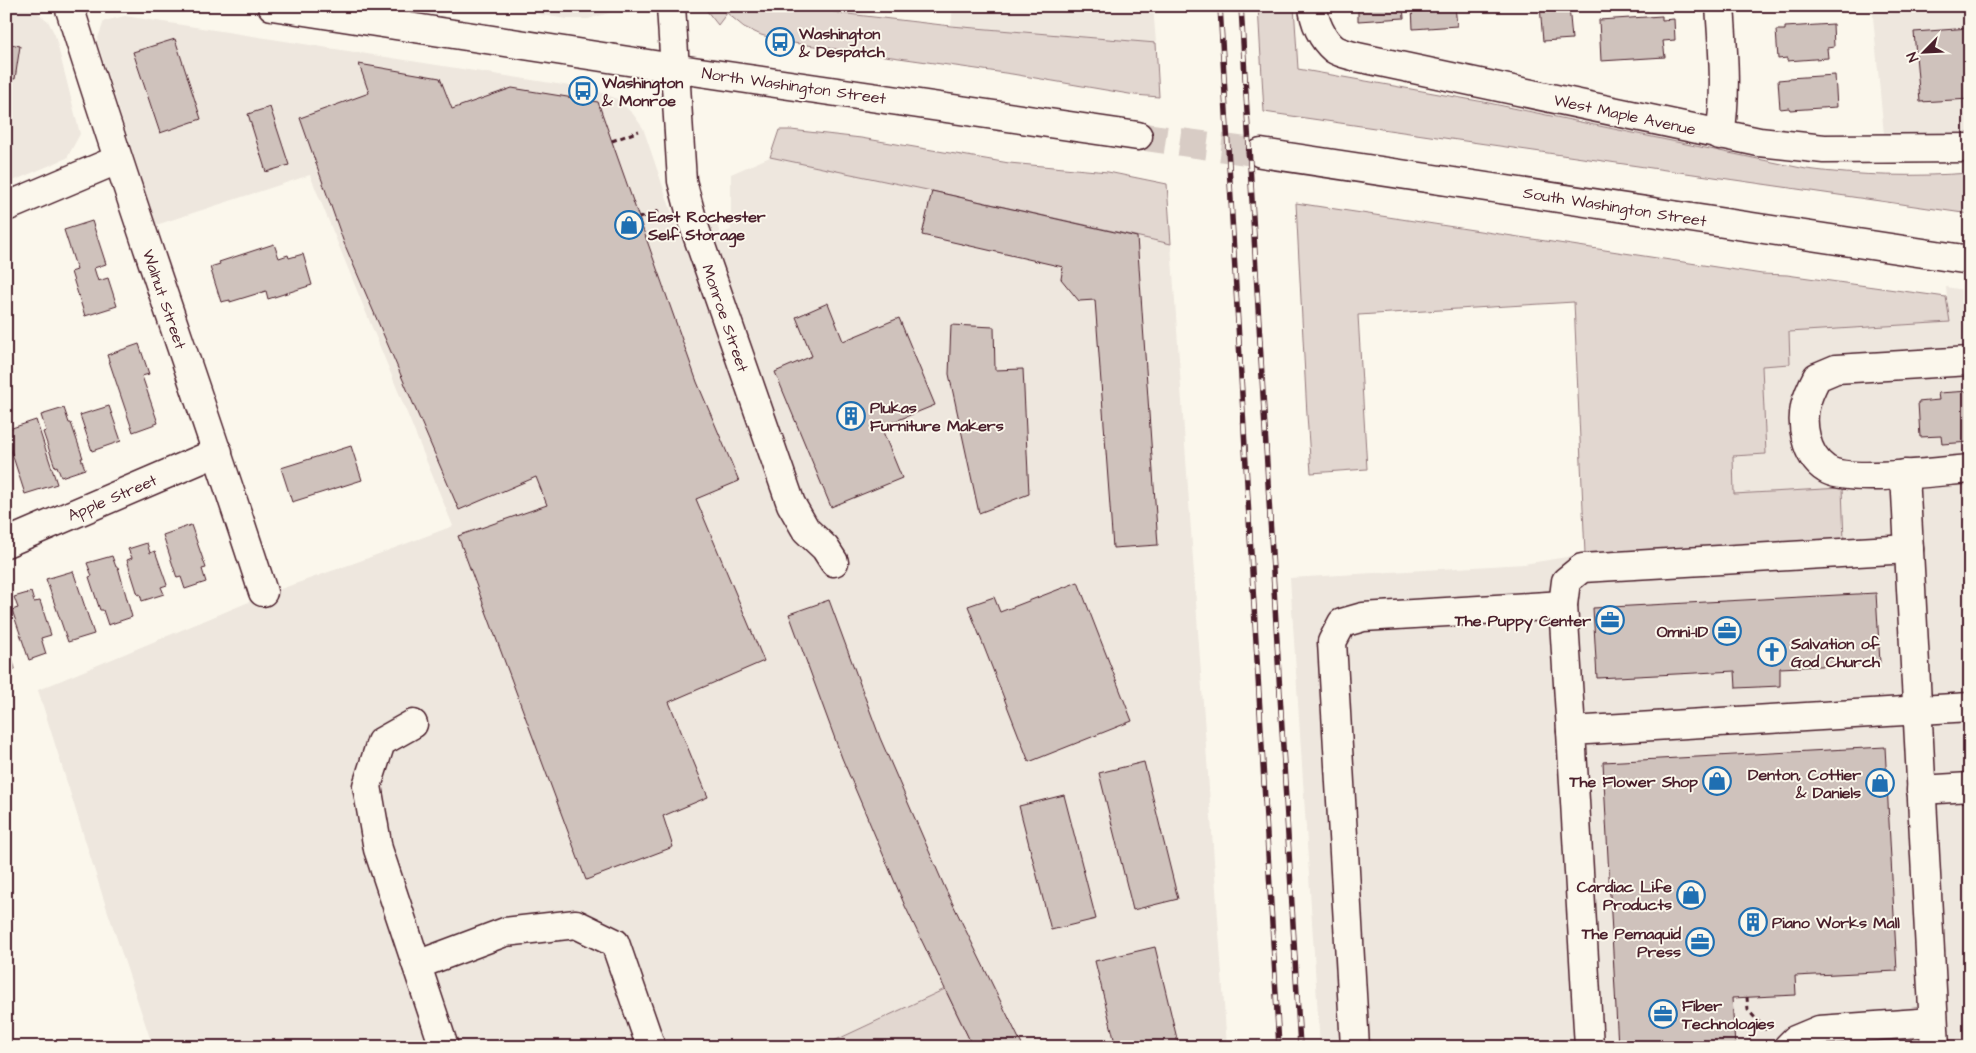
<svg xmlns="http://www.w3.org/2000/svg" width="1976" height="1053" font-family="'Architects Daughter',sans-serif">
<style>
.built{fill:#eee7de}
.green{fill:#e2d7d0;stroke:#967b7e}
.building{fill:#cfc2bc;stroke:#4a1f2b}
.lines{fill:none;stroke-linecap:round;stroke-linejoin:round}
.major-tunnel{stroke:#d8ccc5;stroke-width:28;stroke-dasharray:28 14;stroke-linecap:butt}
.minor-casing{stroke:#4a1f2b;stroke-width:31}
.major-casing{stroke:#4a1f2b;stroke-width:31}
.path{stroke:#4a1f2b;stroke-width:3;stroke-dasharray:5 4;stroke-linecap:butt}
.minor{stroke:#fbf7ec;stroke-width:28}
.major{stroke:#fbf7ec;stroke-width:28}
.rail-casing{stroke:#4a1f2b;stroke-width:5.5}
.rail{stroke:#fbf7ec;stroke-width:4;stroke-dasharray:11;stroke-linecap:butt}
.labels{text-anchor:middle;stroke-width:4;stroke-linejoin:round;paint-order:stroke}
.poi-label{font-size:16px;font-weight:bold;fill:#4a1f2b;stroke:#fbf7ec;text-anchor:start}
.street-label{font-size:16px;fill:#4a1f2b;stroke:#fbf7ec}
</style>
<rect width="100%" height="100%" fill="#fbf7ec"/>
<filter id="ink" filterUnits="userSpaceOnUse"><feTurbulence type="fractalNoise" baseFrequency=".02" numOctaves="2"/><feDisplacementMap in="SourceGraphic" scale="10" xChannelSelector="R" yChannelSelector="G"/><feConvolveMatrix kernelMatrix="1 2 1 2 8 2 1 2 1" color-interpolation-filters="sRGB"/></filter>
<g filter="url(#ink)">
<g class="built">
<polygon points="6,6 29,6 48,21 55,35 80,134 67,158 6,184"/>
<polygon points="486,6 622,6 609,13 588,19 567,19"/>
<polygon points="953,6 1153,6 1156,43 951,26"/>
<polygon points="1872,6 1970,6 1970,135 1884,135"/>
<polygon points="125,16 595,90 617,99 633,114 643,128 677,228 715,216 720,234 731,230 731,174 770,157 932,191 1171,244 1227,1047 973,1047 945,989 820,1047 153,1047 102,894 38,690 275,591 360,561 453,526 310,175 156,225 97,41 104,21"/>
<polygon points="1946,287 1970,291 1970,1047 1320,1047 1290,578 1524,564 1585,554 1769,493 1734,494 1733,456 1766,454 1762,366 1788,332 1949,322"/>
</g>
<g class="green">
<polygon points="703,6 807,6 839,13 951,26 1156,43 1159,97 1135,95 1012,74 786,42 761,35 744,27 727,13 718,25"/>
<path d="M 1258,6 L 1294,6 L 1298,69 L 1484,102 L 1806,169 C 1860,176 1915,177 1970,173 L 1970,214 L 1264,112 Z"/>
<polygon points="779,130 791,130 861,138 1009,163 1108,172 1167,184 1171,244 932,191 770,157"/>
<polygon points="1296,203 1762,274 1787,275 1946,297 1950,322 1789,332 1790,364 1762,366 1766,454 1733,456 1734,494 1842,488 1844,541 1585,554 1574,302 1358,315 1367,469 1311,473 1307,415"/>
<polygon points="945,989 973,1047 821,1047"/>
</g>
<g class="building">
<polygon points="1358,6 1403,6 1404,18 1358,21"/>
<polygon points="1412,6 1455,6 1457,26 1413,29"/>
<polygon points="1540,6 1569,6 1572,39 1543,41"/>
<polygon points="1662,16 1662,20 1674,19 1675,40 1663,41 1665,57 1601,61 1599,20"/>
<polygon points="1833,24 1834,47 1827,48 1828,58 1787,61 1787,58 1778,59 1776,30 1785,30 1785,27"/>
<polygon points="1970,28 1970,99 1920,102 1914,32"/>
<polygon points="175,39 201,119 160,133 133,52"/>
<polygon points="6,43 20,46 15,79 6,78"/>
<polygon points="359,64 440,78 452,109 512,88 598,102 697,382 739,481 696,499 764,661 669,702 708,797 663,816 673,847 586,880 458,536 547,505 536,477 459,510 344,243 300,118 369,93"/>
<polygon points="1835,75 1837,107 1790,110 1789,108 1780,109 1778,80 1789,79 1789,78"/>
<polygon points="270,107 289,165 266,172 248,114"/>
<polygon points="932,191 1137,237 1158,545 1113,548 1095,300 1079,301 1061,279 1063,267 922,235"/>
<polygon points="92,221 106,264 94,268 98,281 108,278 117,306 85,316 71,272 77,270 64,230"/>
<polygon points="274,244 279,258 288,255 289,258 303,254 312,285 268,299 266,291 230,302 230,300 221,302 210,267 220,264 219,262"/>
<polygon points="828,303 843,341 899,318 935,405 881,427 902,478 831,507 775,372 812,356 796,317"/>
<polygon points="951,325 994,327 995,370 1023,369 1029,494 979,513 949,374"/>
<polygon points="139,344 149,374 142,376 158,423 133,432 107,355"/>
<polygon points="1970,391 1970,442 1942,444 1941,436 1920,437 1918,402 1939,400 1938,393"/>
<polygon points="109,406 121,441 92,451 80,415"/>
<polygon points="64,408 69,423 71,423 83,458 81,458 85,469 61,477 57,466 55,467 43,432 46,431 41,415"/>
<polygon points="36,420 57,484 25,494 6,435 6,430"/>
<polygon points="351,446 362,480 292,502 281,468"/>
<polygon points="191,525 206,568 202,569 206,582 185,589 181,577 177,578 163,535"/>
<polygon points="147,543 150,553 155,551 167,585 161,587 164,594 142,601 140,594 138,595 127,560 132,558 128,549"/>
<polygon points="112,556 116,567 118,567 132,617 108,625 103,610 100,610 89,577 92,576 87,563"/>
<polygon points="73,571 94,634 68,642 46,579"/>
<polygon points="1078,582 1132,721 1029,762 968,606 994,597 1000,612"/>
<polygon points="31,592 34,602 40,601 51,635 41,638 46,654 29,660 12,610 18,608 14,597"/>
<polygon points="1876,593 1880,663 1780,668 1780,686 1736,688 1735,671 1597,678 1593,608"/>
<polygon points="829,600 880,738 945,888 1023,1047 973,1047 905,906 842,758 789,614"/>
<polygon points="6,636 15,669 6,672"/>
<polygon points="1885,747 1897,971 1795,976 1796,995 1732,998 1735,1047 1618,1047 1603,762"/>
<polygon points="1144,762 1178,899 1133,910 1099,773"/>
<polygon points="1064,795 1096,919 1051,930 1019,806"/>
<polygon points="1155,947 1179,1047 1116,1047 1095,961"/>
</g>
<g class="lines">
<polyline class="major-tunnel" points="1138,136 1261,153"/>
<defs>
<g id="minor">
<path d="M 69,6 C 130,203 200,397 263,592"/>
<polyline points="671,6 682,181 694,226 791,504 806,530 825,548 834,562"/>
<path d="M 1313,6 C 1314,22 1322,39 1334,49 C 1340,53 1350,55 1357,57 L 1759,142 L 1824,149 L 1970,148"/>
<path d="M 1720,6 C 1723,50 1727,92 1720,135"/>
<polyline points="6,207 117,160"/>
<path d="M 1970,361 L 1836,369 L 1817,377 C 1806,398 1800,414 1806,438 C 1809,451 1815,462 1826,469 C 1847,484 1941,471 1970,469"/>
<polyline points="1905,474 1935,1047"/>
<polyline points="6,543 218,452"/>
<polyline points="413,724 381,742 367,786 378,849 444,1047"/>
<polyline points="1571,731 1563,605 1566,581 1582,568 1909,549"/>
<polyline points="1921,790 1970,787"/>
<polyline points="417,965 505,932 576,924 615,943 651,1047"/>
<polyline points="1355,1047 1332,642 1342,623 1363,617 1563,605"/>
<polyline points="1589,1047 1571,731 1970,707"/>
<polyline points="1788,1047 1795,1040 1819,1030 1933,1022"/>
</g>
<g id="major">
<polyline points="272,6 693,71 1138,136"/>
<polyline points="1261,153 1970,260"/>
</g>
</defs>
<use href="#minor" class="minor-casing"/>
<use href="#major" class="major-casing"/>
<g class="path">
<polyline points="612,141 639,131"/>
<polyline points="639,218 659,211"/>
<polyline points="1747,997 1748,1010 1766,1030"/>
</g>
<use href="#minor" class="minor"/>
<use href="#major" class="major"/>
<defs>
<g id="rail">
<polyline points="1220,6 1279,1047"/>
<polyline points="1241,6 1300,1047"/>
</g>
</defs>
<use href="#rail" class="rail-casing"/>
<use href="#rail" class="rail"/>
</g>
</g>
<defs>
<symbol id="bus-ring" viewBox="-11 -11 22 22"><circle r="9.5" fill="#fbf7ec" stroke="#1f6fb2" stroke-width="1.5"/><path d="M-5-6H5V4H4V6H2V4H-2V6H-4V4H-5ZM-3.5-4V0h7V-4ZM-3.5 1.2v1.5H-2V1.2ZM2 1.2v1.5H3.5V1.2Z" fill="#1f6fb2"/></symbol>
<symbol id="shop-ring" viewBox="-11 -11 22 22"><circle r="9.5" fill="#fbf7ec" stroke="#1f6fb2" stroke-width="1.5"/><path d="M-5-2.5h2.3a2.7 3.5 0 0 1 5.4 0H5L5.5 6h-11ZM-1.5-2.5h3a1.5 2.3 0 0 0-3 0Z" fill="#1f6fb2"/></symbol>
<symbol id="building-ring" viewBox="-11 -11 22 22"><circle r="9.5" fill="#fbf7ec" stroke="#1f6fb2" stroke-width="1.5"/><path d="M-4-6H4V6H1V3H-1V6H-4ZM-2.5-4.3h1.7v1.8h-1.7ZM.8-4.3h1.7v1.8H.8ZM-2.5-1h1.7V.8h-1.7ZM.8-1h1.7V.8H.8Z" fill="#1f6fb2"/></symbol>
<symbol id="office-ring" viewBox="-11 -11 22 22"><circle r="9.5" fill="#fbf7ec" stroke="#1f6fb2" stroke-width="1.5"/><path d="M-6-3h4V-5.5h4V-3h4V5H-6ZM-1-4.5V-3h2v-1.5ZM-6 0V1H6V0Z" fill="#1f6fb2"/></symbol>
<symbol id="church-ring" viewBox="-11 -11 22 22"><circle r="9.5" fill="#fbf7ec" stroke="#1f6fb2" stroke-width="1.5"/><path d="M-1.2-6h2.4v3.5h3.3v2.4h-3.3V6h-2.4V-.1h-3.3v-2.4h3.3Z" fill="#1f6fb2"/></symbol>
</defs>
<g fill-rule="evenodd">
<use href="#bus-ring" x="764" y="26" width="32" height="32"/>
<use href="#bus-ring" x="567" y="75" width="32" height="32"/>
<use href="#shop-ring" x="613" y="209" width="32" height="32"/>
<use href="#building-ring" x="835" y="400" width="32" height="32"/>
<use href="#office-ring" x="1594" y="604" width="32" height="32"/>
<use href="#office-ring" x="1711" y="615" width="32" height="32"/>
<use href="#church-ring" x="1756" y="636" width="32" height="32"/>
<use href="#shop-ring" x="1701" y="765" width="32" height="32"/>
<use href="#shop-ring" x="1864" y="767" width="32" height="32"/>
<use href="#shop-ring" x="1675" y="879" width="32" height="32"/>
<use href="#building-ring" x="1737" y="906" width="32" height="32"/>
<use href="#office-ring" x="1684" y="926" width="32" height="32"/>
<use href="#office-ring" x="1647" y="998" width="32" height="32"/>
</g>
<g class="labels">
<g class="poi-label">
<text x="799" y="39">Washington<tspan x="799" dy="18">&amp; Despatch</tspan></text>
<text x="602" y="88">Washington<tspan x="602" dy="18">&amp; Monroe</tspan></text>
<text x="648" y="222">East Rochester<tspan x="648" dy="18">Self Storage</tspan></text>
<text x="870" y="413">Plukas<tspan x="870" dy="18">Furniture Makers</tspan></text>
<text x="1591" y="626" text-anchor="end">The Puppy Center</text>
<text x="1708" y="637" text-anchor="end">Omni-ID</text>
<text x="1791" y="649">Salvation of<tspan x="1791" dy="18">God Church</tspan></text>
<text x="1861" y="780" text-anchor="end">Denton, Cottier<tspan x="1861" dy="18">&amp; Daniels</tspan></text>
<text x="1698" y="787" text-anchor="end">The Flower Shop</text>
<text x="1672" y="892" text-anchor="end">Cardiac Life<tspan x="1672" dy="18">Products</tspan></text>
<text x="1772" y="928">Piano Works Mall</text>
<text x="1681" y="939" text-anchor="end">The Pemaquid<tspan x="1681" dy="18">Press</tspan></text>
<text x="1682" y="1011">Fiber<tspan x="1682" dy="18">Technologies</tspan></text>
</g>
<g class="street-label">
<text transform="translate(794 85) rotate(8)" y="6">North Washington Street</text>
<text transform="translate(1625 114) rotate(12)" y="6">West Maple Avenue</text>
<text transform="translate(1615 206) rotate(9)" y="6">South Washington Street</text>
<text transform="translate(165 299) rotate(71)" y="6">Walnut Street</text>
<text transform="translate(726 318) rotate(71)" y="6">Monroe Street</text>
<text transform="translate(112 497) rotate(-23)" y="6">Apple Street</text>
</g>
</g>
<rect width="1976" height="1053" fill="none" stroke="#fbf7ec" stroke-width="25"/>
<rect x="12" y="12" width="1951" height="1028" fill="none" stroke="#4a1f2b" stroke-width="2" filter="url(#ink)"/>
<g transform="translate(1924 52) rotate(246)" stroke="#fbf7ec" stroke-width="4" paint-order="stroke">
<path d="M0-4L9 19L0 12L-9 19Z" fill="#4a1f2b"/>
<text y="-8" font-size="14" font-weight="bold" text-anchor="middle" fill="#4a1f2b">N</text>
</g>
</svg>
